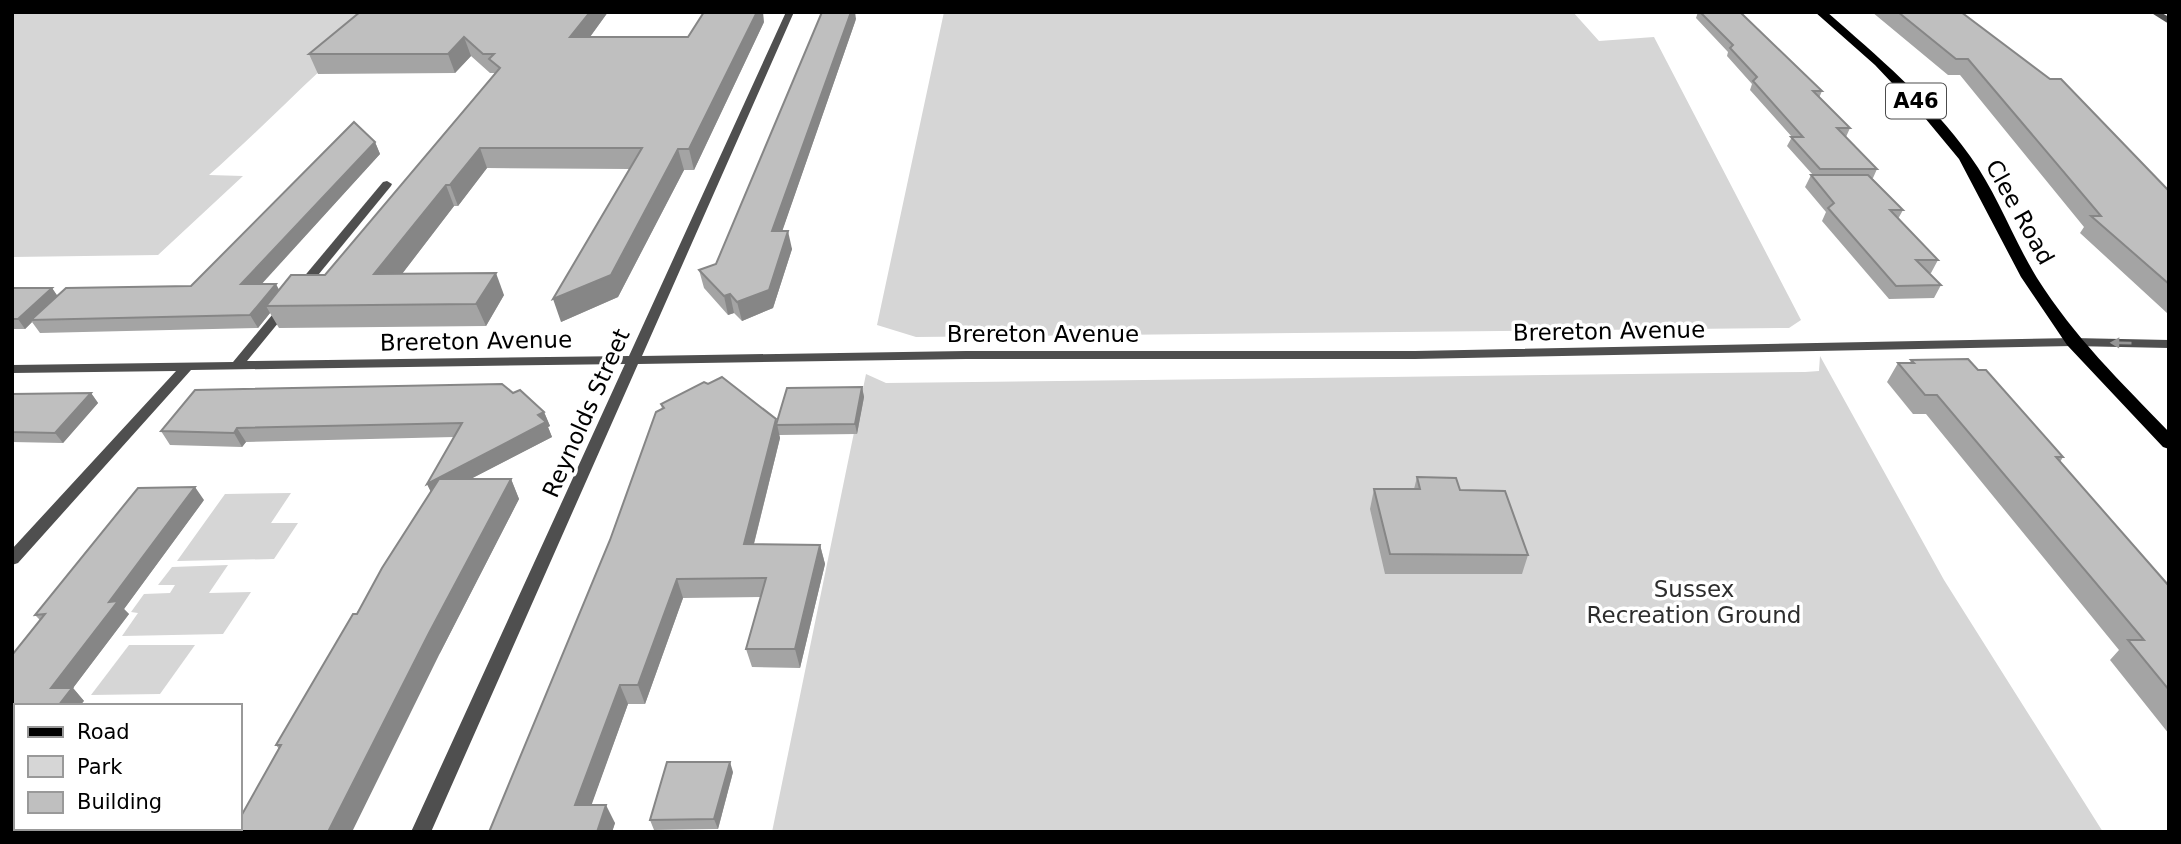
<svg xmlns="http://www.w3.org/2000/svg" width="2181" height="844" font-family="'DejaVu Sans',sans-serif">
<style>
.green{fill:#d6d6d6}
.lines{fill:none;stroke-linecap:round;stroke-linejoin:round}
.street{fill:#4f4f4f;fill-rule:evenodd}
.primary{fill:#000;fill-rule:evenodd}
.wall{fill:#a4a4a4}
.shaded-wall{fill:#868686}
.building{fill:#bfbfbf;stroke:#868686;stroke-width:2}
.oneway{fill:#959595}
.labels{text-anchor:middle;stroke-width:7;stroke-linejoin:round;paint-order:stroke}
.shield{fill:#fff;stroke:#4c4c4c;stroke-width:2}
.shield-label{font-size:21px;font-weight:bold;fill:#000}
.street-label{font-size:23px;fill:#000;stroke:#fff}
.park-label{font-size:23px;fill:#2d2d2d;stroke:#fff}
</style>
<rect width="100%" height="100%" fill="#fff"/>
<g class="green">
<path d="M 12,12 L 386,12 C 324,63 269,122 209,175 L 243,176 L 158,255 L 12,257 Z"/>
<polygon points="944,12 1573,12 1599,41 1654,37 1801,320 1789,328 916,337 877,325"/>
<polygon points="1820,356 1944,580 2103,832 772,832 866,374 886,383 1805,372 1819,371"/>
<polygon points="291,493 271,523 298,523 274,559 177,561 225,494"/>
<polygon points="228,565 209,593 251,592 223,634 122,636 138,613 131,612 144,594 170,593 175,585 158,585 172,567"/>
<polygon points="129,645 195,645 160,694 91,695"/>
</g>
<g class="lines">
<g class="street">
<polygon points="786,12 794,12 642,356 966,351 1415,351 2073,338 2169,340 2169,348 2073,346 1415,359 966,359 638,364 431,832 411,832 625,364 191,370 18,563 12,565 12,549 176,371 12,373 12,365 233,362 282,303 286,302 292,306 247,361 629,356"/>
<polygon points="2150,12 2160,12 2169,17 2169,24"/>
<polygon points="387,181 392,184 391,186 305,291 297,291 295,288 297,285 383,182"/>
</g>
<path class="primary" d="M 1815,12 L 1827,12 C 1877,56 1931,101 1970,156 C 1997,193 2013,239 2037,278 C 2075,338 2120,381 2169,432 L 2169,449 L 2163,447 L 2067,345 L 2021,277 L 1959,159 L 1925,118 L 1875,65 Z"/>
</g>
<g class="wall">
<polygon points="360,12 608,12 590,37 688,37 764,22 694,170 684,170 618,297 561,322 630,169 487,168 458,206 454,206 402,274 504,295 486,326 279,328 270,313 258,328 40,333 32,322 25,329 12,329 12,288 52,288 57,296 191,286 375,142 380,154 261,284 279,290 325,275 495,75 494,73 490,73 471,56 455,73 318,74 309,54"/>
<polygon points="1698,12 1740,12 1822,91 1819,98 1850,128 1846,137 1877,169 1873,178 1872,178 1903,210 1898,219 1938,260 1931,273 1929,273 1941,285 1934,298 1889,299 1822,221 1826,212 1805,187 1811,175 1813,175 1787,146 1792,137 1750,90 1752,84 1727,56 1728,52 1696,18"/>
<polygon points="1872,12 1961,12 2169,191 2169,313 2167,313 2080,233 2084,227 1960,75 1948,75"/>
<polygon points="856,19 782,231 792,249 773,308 742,321 734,313 728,315 704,288 699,270 716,264"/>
<polygon points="1911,360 2063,457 2060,462 2169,586 2169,734 2110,660 2119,650 1926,414 1913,414 1887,382 1898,363 1910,363"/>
<polygon points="708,384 776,419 777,424 862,387 864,397 857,434 779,435 780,438 754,544 820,545 825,564 800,668 752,667 746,649 761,597 683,598 645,704 628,704 591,805 615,823 612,832 489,832 610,540 662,409 661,404"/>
<polygon points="91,393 98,403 63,443 12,442 12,394"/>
<polygon points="513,393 544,412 550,426 548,427 552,437 470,479 511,479 519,499 440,653 240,828 279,749 276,745 431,492 427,484 454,437 246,442 242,447 170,445 161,431"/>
<polygon points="1417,477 1460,490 1528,555 1522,574 1385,574 1370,509 1374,489 1414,489"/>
<polygon points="204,500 124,609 129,614 73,688 84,701 16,706 16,793 12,797 12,655 40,620 35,615"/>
<polygon points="733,772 718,829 654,830 650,820"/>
</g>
<g class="shaded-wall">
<polygon points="590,12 608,12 576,56 570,37"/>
<polygon points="757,12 763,12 764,22 694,170 689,149"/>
<polygon points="851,12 855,12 856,19 776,249 772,231"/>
<polygon points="464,37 471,56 455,73 448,54"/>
<polygon points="375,142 380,154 249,298 241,284"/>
<polygon points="480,148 487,168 458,206 450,185"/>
<polygon points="678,149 684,170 618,297 561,322 553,299"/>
<polygon points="446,185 454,206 385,296 374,274"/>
<polygon points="788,231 792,249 773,308 742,321 737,302"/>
<polygon points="496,273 504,295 486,326 476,304"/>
<polygon points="276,284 283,297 266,306 270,313 258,328 250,315"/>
<polygon points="52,288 59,298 31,320 32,322 25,329 18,319"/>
<polygon points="730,294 734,313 728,315 724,296"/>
<polygon points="862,387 864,397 857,434 855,424"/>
<polygon points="91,393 98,403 63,443 55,433"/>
<polygon points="544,412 550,426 548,427 552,437 434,498 427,484"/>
<polygon points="776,419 780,438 749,563 744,544"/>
<polygon points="237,428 246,442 242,447 234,433"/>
<polygon points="511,479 519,499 440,653 352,832 328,832 429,633"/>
<polygon points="195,487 204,500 124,609 129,614 73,688 84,701 80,706 58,706 51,688 109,602"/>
<polygon points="820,545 825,564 800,668 795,649"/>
<polygon points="677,579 683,598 645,704 638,685"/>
<polygon points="620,685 628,704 585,823 575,805"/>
<polygon points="16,762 16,793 12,797 12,767"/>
<polygon points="730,762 733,772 718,829 714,819"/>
<polygon points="606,805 615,823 612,832 597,832"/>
</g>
<g class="building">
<polygon points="360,12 590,12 570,37 688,37 704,12 757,12 689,149 678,149 611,275 553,299 642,148 480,148 450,185 446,185 374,274 496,273 476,304 266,306 291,275 325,275 500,68 489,59 494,54 483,54 464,37 448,54 309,54"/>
<polygon points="822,12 851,12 772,231 788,231 769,290 737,302 730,294 724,296 699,270 716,264"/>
<polygon points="1700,12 1740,12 1822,91 1813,91 1850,128 1837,128 1877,169 1820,169 1791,137 1803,137 1753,81 1757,77 1730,48 1733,45"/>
<polygon points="1898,12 1961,12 2050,79 2061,79 2169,191 2169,284 2091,216 2101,216 1968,59 1956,59"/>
<polygon points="354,122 375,142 241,284 276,284 250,315 31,320 66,288 191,286"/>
<polygon points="1811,175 1868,175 1903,210 1890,210 1938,260 1916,260 1941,285 1896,286 1828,208 1834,203"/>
<polygon points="12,288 52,288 18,319 12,319"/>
<polygon points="1968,359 1978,370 1986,370 2063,457 2056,457 2169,586 2169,690 2128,640 2144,640 1937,395 1925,395 1898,363 1914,363 1911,360"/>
<polygon points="722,377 776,419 744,544 820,545 795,649 746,649 766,578 677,579 638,685 620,685 575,805 606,805 597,832 489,832 610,540 656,412 664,408 661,404 704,382 708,384"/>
<polygon points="502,384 513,393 520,390 544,412 538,415 546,422 427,484 462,423 237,428 234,433 161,431 195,390"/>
<polygon points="862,387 855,424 776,425 787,388"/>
<polygon points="91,393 55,433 12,432 12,394"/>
<polygon points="1417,477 1456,478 1460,490 1505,491 1528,555 1390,554 1374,489 1420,489"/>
<polygon points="439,479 511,479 429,633 328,832 212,832 214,828 240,828 240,818 281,745 276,745 353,614 357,614 382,568"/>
<polygon points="195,487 109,602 118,601 51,688 72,688 58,706 16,706 16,762 12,767 12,655 45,614 35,615 138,488"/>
<polygon points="667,762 730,762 714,819 650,820"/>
</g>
<defs><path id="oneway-solid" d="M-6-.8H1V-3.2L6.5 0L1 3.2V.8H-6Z" transform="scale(1.75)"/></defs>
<use class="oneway" href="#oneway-solid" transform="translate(2121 343) rotate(-179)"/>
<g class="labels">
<rect class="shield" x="1886" y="83.5" width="60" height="35" rx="5"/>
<g class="shield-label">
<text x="1916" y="108">A46</text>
</g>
<g class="street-label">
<text transform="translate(2020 212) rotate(61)" y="8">Clee Road</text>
<text transform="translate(1609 331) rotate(-1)" y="8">Brereton Avenue</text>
<text x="1043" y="342">Brereton Avenue</text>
<text transform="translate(476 341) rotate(-1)" y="8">Brereton Avenue</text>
<text transform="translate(586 413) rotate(-66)" y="8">Reynolds Street</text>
</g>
<g class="park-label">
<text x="1694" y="597">Sussex<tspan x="1694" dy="26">Recreation Ground</tspan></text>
</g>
</g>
<rect width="2181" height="844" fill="none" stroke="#000000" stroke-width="28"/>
<rect x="14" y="704" width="228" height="126" fill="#ffffff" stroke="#999999" stroke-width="2"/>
<rect x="28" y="727" width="35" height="10" fill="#000000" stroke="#999999" stroke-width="2"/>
<text x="77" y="739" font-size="21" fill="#000000">Road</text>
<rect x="28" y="756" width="35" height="21" fill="#d6d6d6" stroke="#999999" stroke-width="2"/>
<text x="77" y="774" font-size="21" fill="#000000">Park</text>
<rect x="28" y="792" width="35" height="21" fill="#bfbfbf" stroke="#999999" stroke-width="2"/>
<text x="77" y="809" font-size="21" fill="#000000">Building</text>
</svg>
